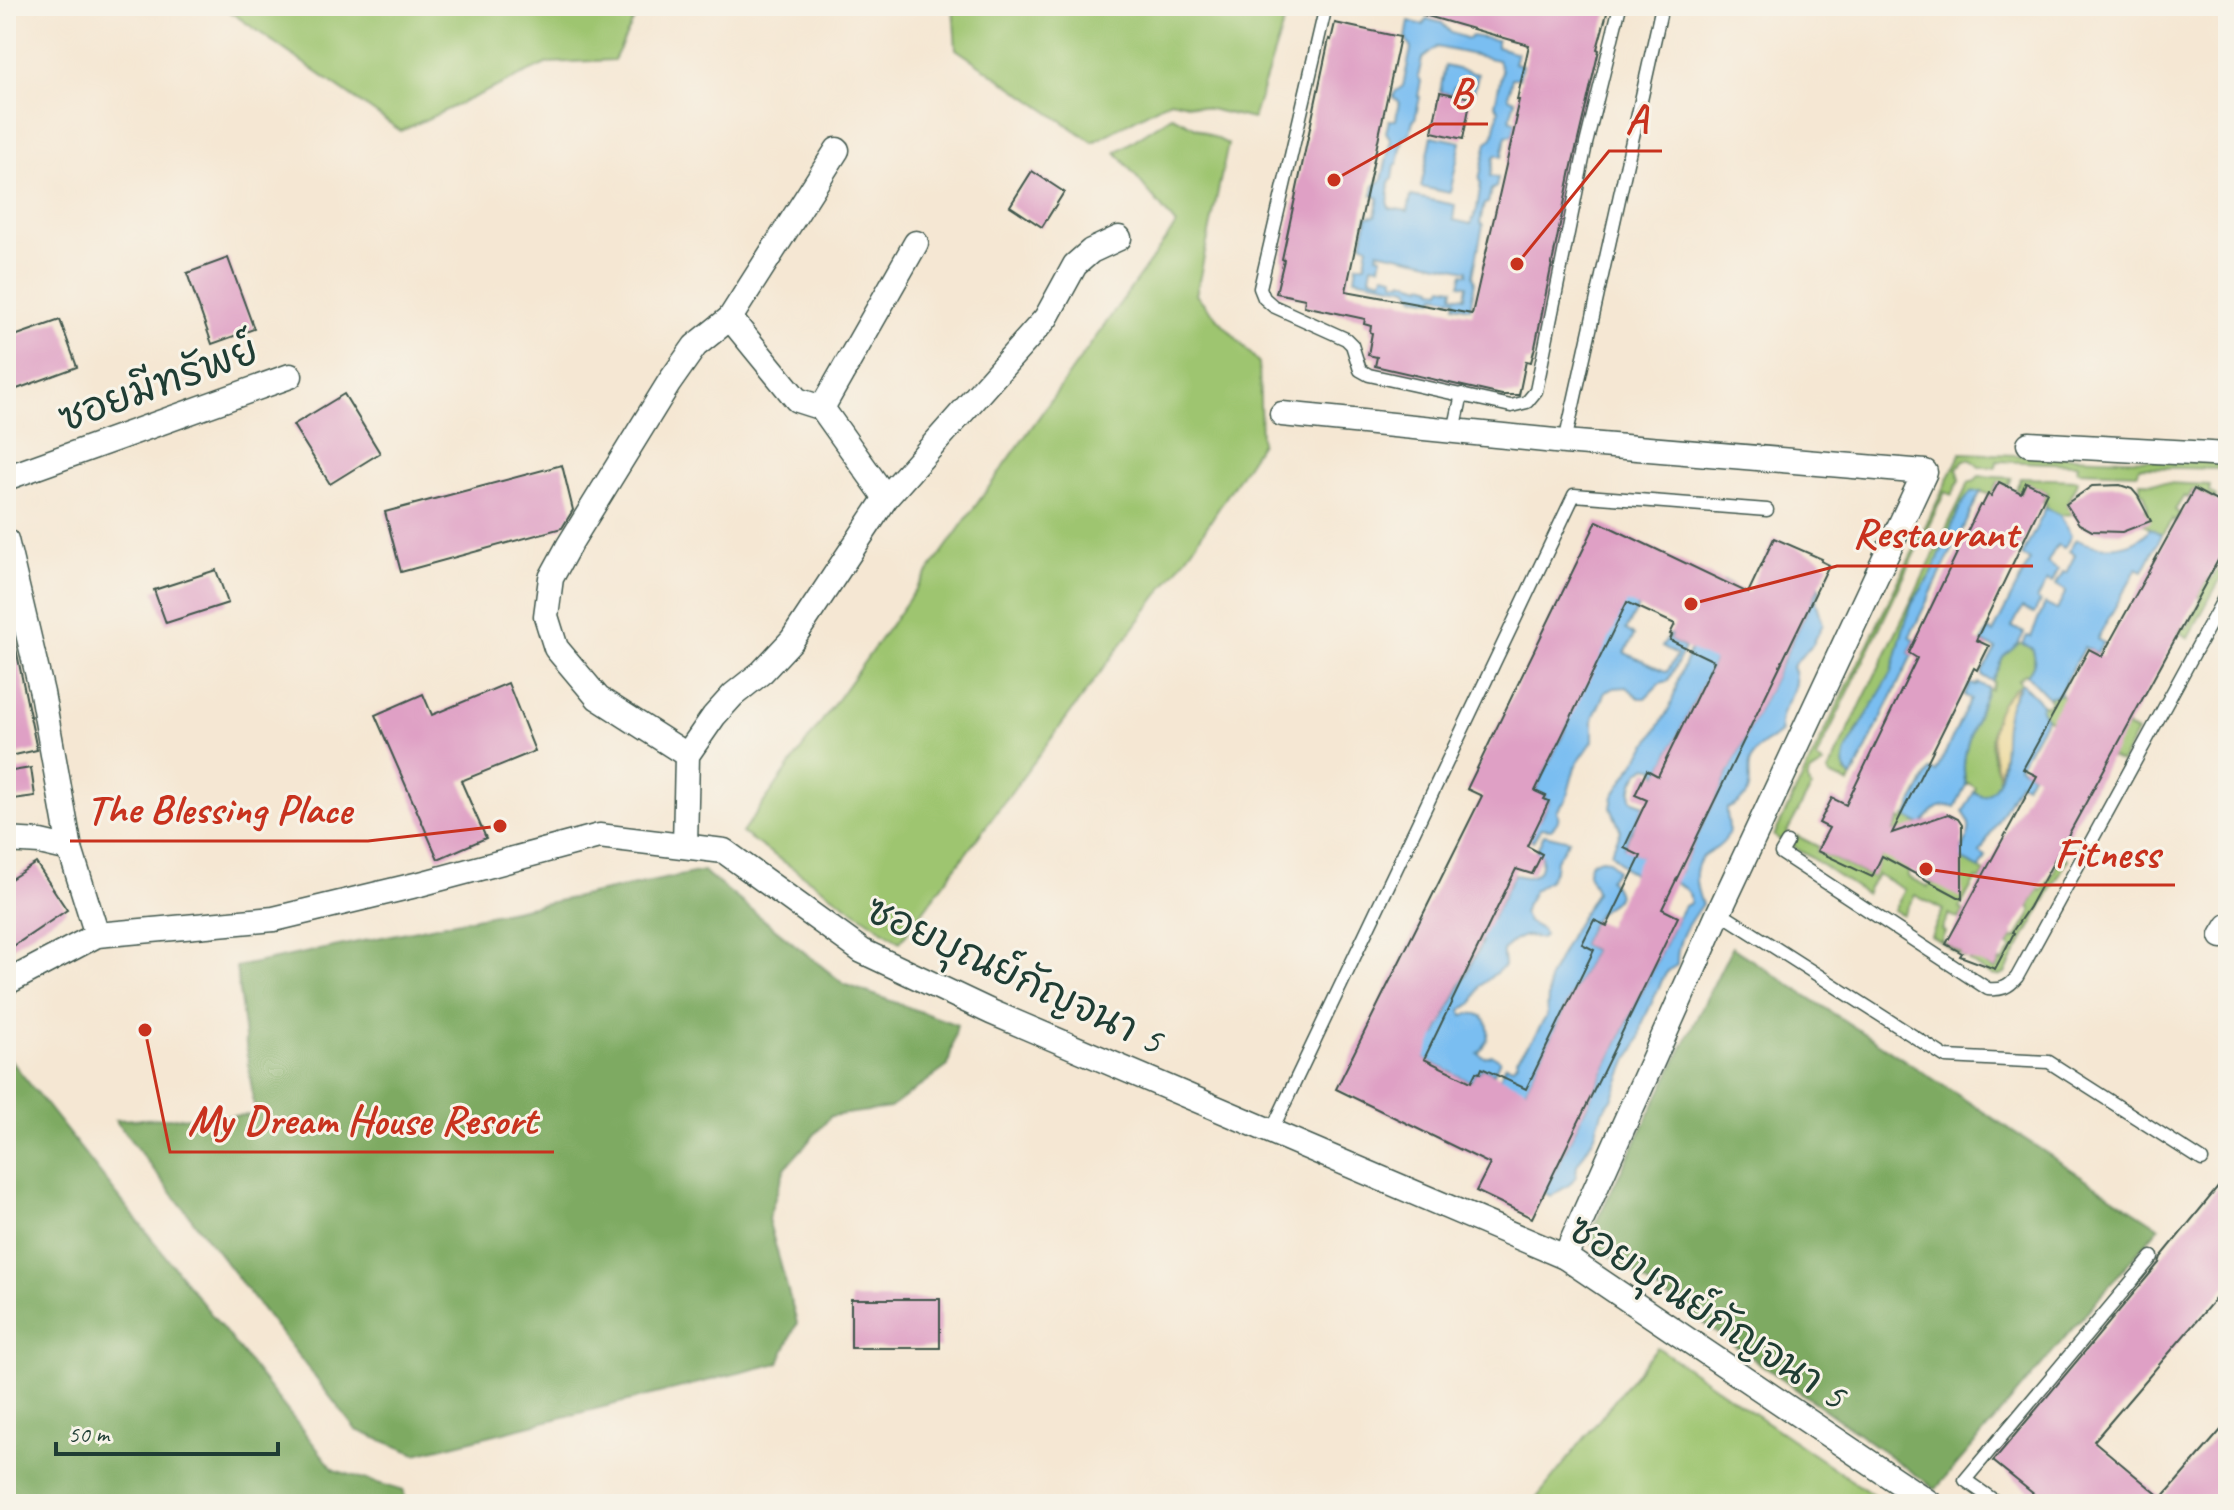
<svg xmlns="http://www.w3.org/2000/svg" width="2234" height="1510" font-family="Caveat,'Playpen Sans Thai',sans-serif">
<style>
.green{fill:#9ec570;stroke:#5e8152;stroke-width:2}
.forest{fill:#7eaa62;stroke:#4e744b;stroke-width:2}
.sand{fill:#eeda9e;stroke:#868c69;stroke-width:2}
.water{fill:#7abef1;stroke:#4c7e92;stroke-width:2;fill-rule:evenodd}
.building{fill:#dfa0c5;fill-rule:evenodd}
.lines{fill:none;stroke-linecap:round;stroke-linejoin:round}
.service-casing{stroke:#3f564c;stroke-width:15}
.minor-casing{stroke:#3f564c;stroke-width:27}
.service{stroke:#fff;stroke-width:12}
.minor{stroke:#fff;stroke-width:24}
.labels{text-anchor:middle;stroke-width:6;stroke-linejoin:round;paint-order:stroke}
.street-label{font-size:40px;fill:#1f3d34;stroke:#f7f3e8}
.leader{fill:none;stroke:#c8321e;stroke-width:3}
.callout-dot{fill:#c8321e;stroke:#f7f3e8;stroke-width:3}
.callout-label{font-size:42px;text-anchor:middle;font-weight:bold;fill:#c8321e;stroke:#f7f3e8;stroke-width:6;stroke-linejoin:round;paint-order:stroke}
</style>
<rect width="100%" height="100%" fill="#f7f3e8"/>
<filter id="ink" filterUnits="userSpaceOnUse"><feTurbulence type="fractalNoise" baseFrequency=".0125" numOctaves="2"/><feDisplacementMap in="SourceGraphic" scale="16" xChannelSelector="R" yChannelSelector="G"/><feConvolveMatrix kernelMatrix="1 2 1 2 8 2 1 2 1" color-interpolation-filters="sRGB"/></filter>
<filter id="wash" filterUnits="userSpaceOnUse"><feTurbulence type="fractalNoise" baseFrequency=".006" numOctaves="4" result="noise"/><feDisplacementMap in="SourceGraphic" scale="32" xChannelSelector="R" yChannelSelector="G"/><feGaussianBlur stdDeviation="1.8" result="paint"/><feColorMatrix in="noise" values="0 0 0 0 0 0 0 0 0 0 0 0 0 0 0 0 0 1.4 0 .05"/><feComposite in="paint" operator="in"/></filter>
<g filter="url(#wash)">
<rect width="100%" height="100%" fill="#f5e7d3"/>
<g class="green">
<polygon points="222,6 641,6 614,60 548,63 401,131"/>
<polygon points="953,6 1289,6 1253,119 1170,100 1093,142 956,49"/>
<polygon points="1172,116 1228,144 1196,295 1259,363 1261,443 1193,548 900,942 742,833 1176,225 1116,152"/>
<path d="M 1961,453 L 2228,463 L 2228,476 L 2223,476 L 2223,469 L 2139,467 L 2138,473 L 2077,471 L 2078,464 L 1997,461 L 1996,467 L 1979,467 L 1973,461 L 1969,459 L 1964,460 L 1957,468 L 1960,479 L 1952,495 L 1945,492 L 1816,759 L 1823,764 C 1816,773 1801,770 1811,788 L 1782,841 L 1774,836 Z"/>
<polygon points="1979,476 2011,478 2007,486 1998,482 1991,496 1981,491 1946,543 1932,573 1912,604 1903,630 1892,672 1869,715 1856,731 1846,773 1852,778 1849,784 1830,775 1828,772 1969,482 1973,482"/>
<path d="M 2021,478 L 2077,480 C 2076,490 2068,496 2067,507 L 2073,508 L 2074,514 L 2060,515 L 2045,508 L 2047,504 L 2043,502 L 2048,493 L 2026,482 L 2021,493 L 2015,490 Z"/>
<polygon points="2140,482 2210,485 2209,492 2216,496 2214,500 2193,489 2188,498 2184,496 2175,510 2180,514 2175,522 2172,520 2162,535 2139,521 2142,509 2148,509 2145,495 2140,490"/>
<path d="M 2228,542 L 2228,565 L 2188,638 L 2179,632 L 2182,627 L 2186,628 C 2193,619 2197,608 2202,598 L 2198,596 L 2208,579 L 2211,580 C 2216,571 2224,561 2228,551 L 2224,548 Z"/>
<path d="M 2016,644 L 2023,644 L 2032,648 C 2037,659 2034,666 2027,675 L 2025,674 L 2018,680 L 2021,683 C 1998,699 1987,731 1993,759 C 1995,765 1999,771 1999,777 C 1998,787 1992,793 1983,796 L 1974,792 L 1976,788 L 1968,783 L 1967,785 C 1956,755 1978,717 1988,688 L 1991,690 L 1994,682 L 1992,681 L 2003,657 Z"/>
<polygon points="2059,694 2124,731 2127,727 2137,732 2121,762 2111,757 2112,754 2046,718 2041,710 2042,704 2046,706 2051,701 2048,697"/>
<path d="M 1905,816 L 1922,825 L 1908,870 L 1908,877 L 1928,887 L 1930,882 L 1934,884 L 1958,857 L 1985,872 L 1980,880 L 1976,879 C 1970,888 1965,898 1960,908 L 1964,911 L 1958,919 L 1949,914 L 1942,930 L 1945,932 L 1941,941 L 1962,953 L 1966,959 L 1931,936 L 1943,910 L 1915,895 L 1903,915 L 1894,910 L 1905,890 L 1877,874 L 1866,894 L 1793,846 L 1797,836 L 1819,847 L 1817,851 L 1871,877 L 1900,819 L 1903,820 Z"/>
<path d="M 2058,854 L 2068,859 L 2005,973 C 1993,982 1980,968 1969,961 L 1974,959 L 1995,970 L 2000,961 L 2003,962 L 2012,949 L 2008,946 L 2012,937 L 2016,939 C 2022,929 2029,919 2032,909 L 2029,907 L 2039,889 L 2042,891 C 2049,882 2054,872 2058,861 L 2055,859 Z"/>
<polygon points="1657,1347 1886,1504 1532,1504"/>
</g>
<g class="forest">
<polygon points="703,871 844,984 957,1025 948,1066 890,1108 831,1116 785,1168 768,1219 797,1323 779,1363 416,1454 356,1430 115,1120 255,1115 236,967"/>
<polygon points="1732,947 2159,1227 1936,1489 1587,1240"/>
<polygon points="6,1054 334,1470 404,1491 405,1504 6,1504"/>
</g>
<path class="sand" d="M 2021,683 L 2014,693 L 1999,775 C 1987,741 1989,706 2021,683 Z"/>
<g class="water">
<path d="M 1427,19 L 1442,23 L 1451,33 L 1469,39 L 1472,36 L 1497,40 L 1497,47 L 1517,53 L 1514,63 L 1522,65 L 1519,78 L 1512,78 L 1508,97 L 1515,100 L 1510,119 L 1516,122 L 1513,135 L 1506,136 L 1502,157 L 1496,155 L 1494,157 L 1490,176 L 1498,178 L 1496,187 L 1491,190 L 1488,203 L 1484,204 L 1480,223 L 1483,225 L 1473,275 L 1475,282 L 1470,308 L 1455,305 L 1456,299 L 1436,295 L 1434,300 L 1415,297 L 1408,288 L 1355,278 L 1357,264 L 1365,264 L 1368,246 L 1362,243 L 1367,217 L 1375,216 L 1379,198 L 1372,195 L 1374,186 L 1382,180 L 1391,140 L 1386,132 L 1389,120 L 1396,120 L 1399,101 L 1393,98 L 1395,92 L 1403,86 L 1411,49 L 1406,39 L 1409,21 L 1423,25 ZM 1437,47 L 1498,60 L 1502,71 L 1495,105 L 1499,110 L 1493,138 L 1487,142 L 1479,180 L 1481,183 L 1477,209 L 1471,224 L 1453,220 L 1455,205 L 1411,196 L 1408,211 L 1390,208 L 1388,205 L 1390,180 L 1393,178 L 1395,165 L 1398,163 L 1403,138 L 1410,133 L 1413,120 L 1415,119 L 1420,97 L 1418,96 L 1421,81 L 1418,77 L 1422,59 ZM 1378,251 L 1468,270 L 1468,274 L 1463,273 L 1460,284 L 1467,285 L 1465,297 L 1453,295 L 1454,288 L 1443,286 L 1441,290 L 1433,289 L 1433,287 L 1423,284 L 1422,286 L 1403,280 L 1402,282 L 1394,281 L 1394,276 L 1384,274 L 1382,280 L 1370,277 L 1372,265 L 1380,266 L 1382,256 L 1377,255 Z"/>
<polygon points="1445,66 1478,74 1474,91 1454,87 1452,94 1440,92"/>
<polygon points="1432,136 1461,142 1450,193 1421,187"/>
<path d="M 1981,491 L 1910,636 L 1915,640 L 1909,653 L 1912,655 L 1852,778 C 1842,769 1843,761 1847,749 L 1892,672 L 1903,630 L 1912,604 L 1932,573 L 1960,507 L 1971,492 Z"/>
<polygon points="2046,508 2060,515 2071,536 2064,548 2057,545 2047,563 2058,570 2052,583 2047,581 2037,600 2040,602 2034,614 2022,608 2012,627 2024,633 2018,644 2003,657 1992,681 1982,676 1982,672 1996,649 1982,642 1988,630 1993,633 2030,560 2022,556"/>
<path d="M 2150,528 L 2162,535 L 2143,571 L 2137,568 L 2097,639 L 2104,643 L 2097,653 L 2084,647 L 2059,694 L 2048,697 L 2027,675 C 2034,666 2037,659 2032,648 L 2023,644 L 2027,636 L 2031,637 L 2045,604 L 2057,610 L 2066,591 L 2056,585 L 2063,572 L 2066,573 L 2075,555 L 2069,551 L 2076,539 C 2097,551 2136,550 2150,528 Z"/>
<path d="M 1724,581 L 1742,593 L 1733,623 L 1658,776 L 1654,768 L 1648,766 C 1635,771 1630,787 1631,800 L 1645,805 L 1624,847 L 1649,859 L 1641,877 L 1626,870 L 1611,852 L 1621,831 L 1611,808 L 1613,796 C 1632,766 1653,738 1670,707 C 1675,695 1676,683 1681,671 C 1694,641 1709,611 1724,581 Z"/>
<path d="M 1819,586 L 1820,590 L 1816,601 L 1823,624 L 1813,644 L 1792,666 C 1805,692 1774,708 1781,732 C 1774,740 1763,741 1756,751 C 1738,776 1767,791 1727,809 C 1726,817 1731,826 1728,834 C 1725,843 1718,848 1710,852 C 1690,862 1695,887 1702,904 C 1688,924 1676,939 1677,965 L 1669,970 L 1664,976 L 1642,1024 L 1640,1037 L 1634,1051 L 1628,1059 L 1612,1099 L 1602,1112 L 1594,1137 L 1577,1165 L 1576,1176 L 1570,1184 L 1551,1196 L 1520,1181 L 1556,1169 L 1678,917 L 1684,906 L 1690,904 C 1693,889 1677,884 1665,879 L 1679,873 Z"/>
<path d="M 1627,600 L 1639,606 L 1626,630 L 1634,635 L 1625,653 L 1667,672 L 1677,655 L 1662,647 L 1670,634 L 1672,635 L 1670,640 L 1685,648 L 1668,681 L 1660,683 L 1645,698 L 1639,698 L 1627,687 L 1614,688 L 1605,692 L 1593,718 L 1593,741 L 1575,767 L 1566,800 L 1557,811 C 1560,819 1558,823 1551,829 L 1541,828 L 1533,841 L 1492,821 L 1540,820 L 1549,801 L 1544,799 L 1546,796 L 1535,791 L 1570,720 L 1546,707 Z"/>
<path d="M 1978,683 L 1988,688 C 1978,717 1957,755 1966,785 L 1955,807 C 1938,803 1930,812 1922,825 L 1907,817 L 1912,806 L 1911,805 L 1930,770 L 1936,772 L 1971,699 L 1964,695 L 1970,684 L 1976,685 Z"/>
<path d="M 2021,683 L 2042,704 L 2041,710 L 2046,718 L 2019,766 L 2032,774 L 2026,785 L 2019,782 L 1980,853 L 1986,857 L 1980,869 L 1958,858 C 1966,841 1976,828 1963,812 L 1974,792 L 1983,796 C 2008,787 2002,747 2005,725 C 2007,710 2013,696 2021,683 Z"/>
<path d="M 1544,834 L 1569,840 L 1556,860 L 1555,869 L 1549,880 L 1533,891 L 1523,913 L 1528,922 L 1542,930 L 1544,935 L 1541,939 C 1536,938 1532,936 1527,936 C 1521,935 1506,945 1503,951 C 1502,953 1504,963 1504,966 L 1480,986 L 1473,1003 L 1461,1010 L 1463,1015 C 1468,1014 1472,1013 1477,1014 C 1494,1019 1490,1045 1478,1053 L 1484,1057 L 1492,1055 L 1500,1060 L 1494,1073 L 1482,1068 L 1480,1073 L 1476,1072 L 1471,1082 L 1401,1048 L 1436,1035 L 1482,942 L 1458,929 L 1492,919 L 1514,874 C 1531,881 1544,875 1541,855 L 1536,852 Z"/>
<path d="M 1601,859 L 1609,860 L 1617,870 L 1609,879 C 1629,902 1609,901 1598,914 C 1591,923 1587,933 1582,944 L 1594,950 L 1514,1114 L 1500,1077 L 1506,1065 L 1513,1067 L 1518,1062 L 1517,1059 L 1535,1036 L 1547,1015 L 1549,978 L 1570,935 L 1596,892 C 1593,877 1583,877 1591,862 Z"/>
</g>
<g id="blocks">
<g class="building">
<polygon points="1418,6 1609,6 1597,49 1599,50 1571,170 1535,347 1531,362 1526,361 1519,395 1502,395 1375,366 1377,357 1368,355 1372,333 1370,332 1371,326 1364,324 1365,319 1304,306 1305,299 1276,293 1284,260 1282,259 1329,39 1331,40 1335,23 1400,37 1346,291 1472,314 1517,117 1515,117 1519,100 1517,100 1529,45 1417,13"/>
<polygon points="1440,92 1471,98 1463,139 1432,132"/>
<polygon points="1032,171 1064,192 1042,227 1010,206"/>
<polygon points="228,258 254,329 212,344 187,273"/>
<polygon points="60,320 77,367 6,393 6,339"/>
<polygon points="344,394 380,453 330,484 293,425"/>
<polygon points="562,465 573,510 562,528 401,572 385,512"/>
<polygon points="1999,482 2021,493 2026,482 2047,492 1976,640 1989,646 1977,670 1974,668 1892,833 1948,814 1958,819 1962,825 1962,899 1882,856 1872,877 1817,851 1829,828 1819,823 1832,798 1846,805 1917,658 1909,653 1980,505 1982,506 1988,494 1991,496"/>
<polygon points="2120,485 2132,489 2138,496 2151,521 2122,532 2092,531 2079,524 2066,504 2092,486"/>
<polygon points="2194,489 2228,507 2228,542 2029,907 2012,932 2014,933 1995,969 1960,956 1962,953 1946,944 2037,776 2023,769 2089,649 2102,656"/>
<path d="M 1597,521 L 1748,593 L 1774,538 L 1822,559 L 1821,561 L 1829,565 L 1662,909 L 1678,917 L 1532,1218 L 1476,1191 L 1490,1164 L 1336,1089 L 1482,796 L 1467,789 ZM 1627,602 L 1675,624 L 1670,634 L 1672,635 L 1670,640 L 1714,661 L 1658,776 L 1647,770 L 1635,795 L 1647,800 L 1624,848 L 1641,856 L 1607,926 L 1594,920 L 1582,944 L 1594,950 L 1526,1089 L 1482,1068 L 1480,1073 L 1476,1072 L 1471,1082 L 1424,1059 L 1516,869 L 1532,874 L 1542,854 L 1527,846 L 1549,801 L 1544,799 L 1546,796 L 1535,791 Z"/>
<polygon points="216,570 228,603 166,623 154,590"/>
<polygon points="15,644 37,750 6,757 6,645"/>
<polygon points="508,683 535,751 461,781 486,838 438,859 375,715 423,694 432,715"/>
<polygon points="31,768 35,796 6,800 6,772"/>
<polygon points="36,863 67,910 6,951 6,882"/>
<polygon points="2228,1175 2228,1284 2094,1441 2162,1498 2228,1422 2228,1504 2046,1504 1993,1461 2159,1263 2161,1257"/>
<rect x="851" y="1299" width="89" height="49"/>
</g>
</g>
</g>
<g filter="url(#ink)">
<use href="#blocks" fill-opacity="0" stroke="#3f564c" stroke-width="2"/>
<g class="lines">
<defs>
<g id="service">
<polyline points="1326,6 1260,288 1264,298 1273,306 1346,339 1352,345 1360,370 1369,375 1511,406 1527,402 1536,391 1586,144 1620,6"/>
<polyline points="1454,431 1462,394"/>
<polyline points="1565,442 1662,6"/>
<path d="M 1787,843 L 1781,853 L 1988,989 C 2001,990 2008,988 2017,977 L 2228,591"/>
<polyline points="1719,912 1946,1057 2049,1062 2202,1160"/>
<polyline points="1271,1132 1574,495 1767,510"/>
<polyline points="1999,1504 1965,1480 2152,1257"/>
</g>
<g id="minor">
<polyline points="730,318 797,400 822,408 886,498"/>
<polyline points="822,408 916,243"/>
<polyline points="1282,414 1565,442 1925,472 1719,912 1565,1257"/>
<polyline points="2029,444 2228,455"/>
<polyline points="6,478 290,376"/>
<polyline points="6,540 42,693 70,849 97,935"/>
<polyline points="687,755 598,698 556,648 546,616 551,578 569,545 669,383 695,346 730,318 837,150"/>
<polyline points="6,840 40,842 70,849"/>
<polyline points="685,846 687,755 714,716 733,695 762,672 792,640 886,498 1046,318 1075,265 1091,251 1119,238"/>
<polyline points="2222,936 2228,926"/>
<polyline points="6,983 97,935 274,919 420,884 599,836 724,851 862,951 991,1012 1565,1257 1931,1504"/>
</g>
</defs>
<use href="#service" class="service-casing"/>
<use href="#minor" class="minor-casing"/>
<use href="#service" class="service"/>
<use href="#minor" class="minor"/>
</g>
</g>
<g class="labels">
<g class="street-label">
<text transform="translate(158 383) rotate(-20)" y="14">ซอยมีทรัพย์</text>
<text transform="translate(1015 974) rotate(25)" y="14">ซอยบุณย์กัญจนา 5</text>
<text transform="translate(1708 1311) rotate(33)" y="14">ซอยบุณย์กัญจนา 5</text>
</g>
</g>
<path class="leader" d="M1334 180L1434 124H1488M1517 264L1609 151H1662M1691 604L1837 566H2033M500 826L368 841H70M1926 869L2038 885H2175M145 1030L170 1152H554"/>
<g class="callout-dot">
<circle cx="1334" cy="180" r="8"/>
<circle cx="1517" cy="264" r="8"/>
<circle cx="1691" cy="604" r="8"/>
<circle cx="500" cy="826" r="8"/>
<circle cx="1926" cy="869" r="8"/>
<circle cx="145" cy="1030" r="8"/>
</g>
<g class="callout-label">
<text x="1461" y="106">B</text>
<text x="1636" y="133">A</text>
<text x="1935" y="547">Restaurant</text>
<text x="219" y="823">The Blessing Place</text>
<text x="2107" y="867">Fitness</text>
<text x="362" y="1134">My Dream House Resort</text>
</g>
<rect width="2234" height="1510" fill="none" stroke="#f7f3e8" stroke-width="32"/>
<path d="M56 1442v12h222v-12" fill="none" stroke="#1f3d34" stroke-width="4"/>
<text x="68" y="1442" font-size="24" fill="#1f3d34" stroke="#f7f3e8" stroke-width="6" paint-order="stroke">50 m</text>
</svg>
